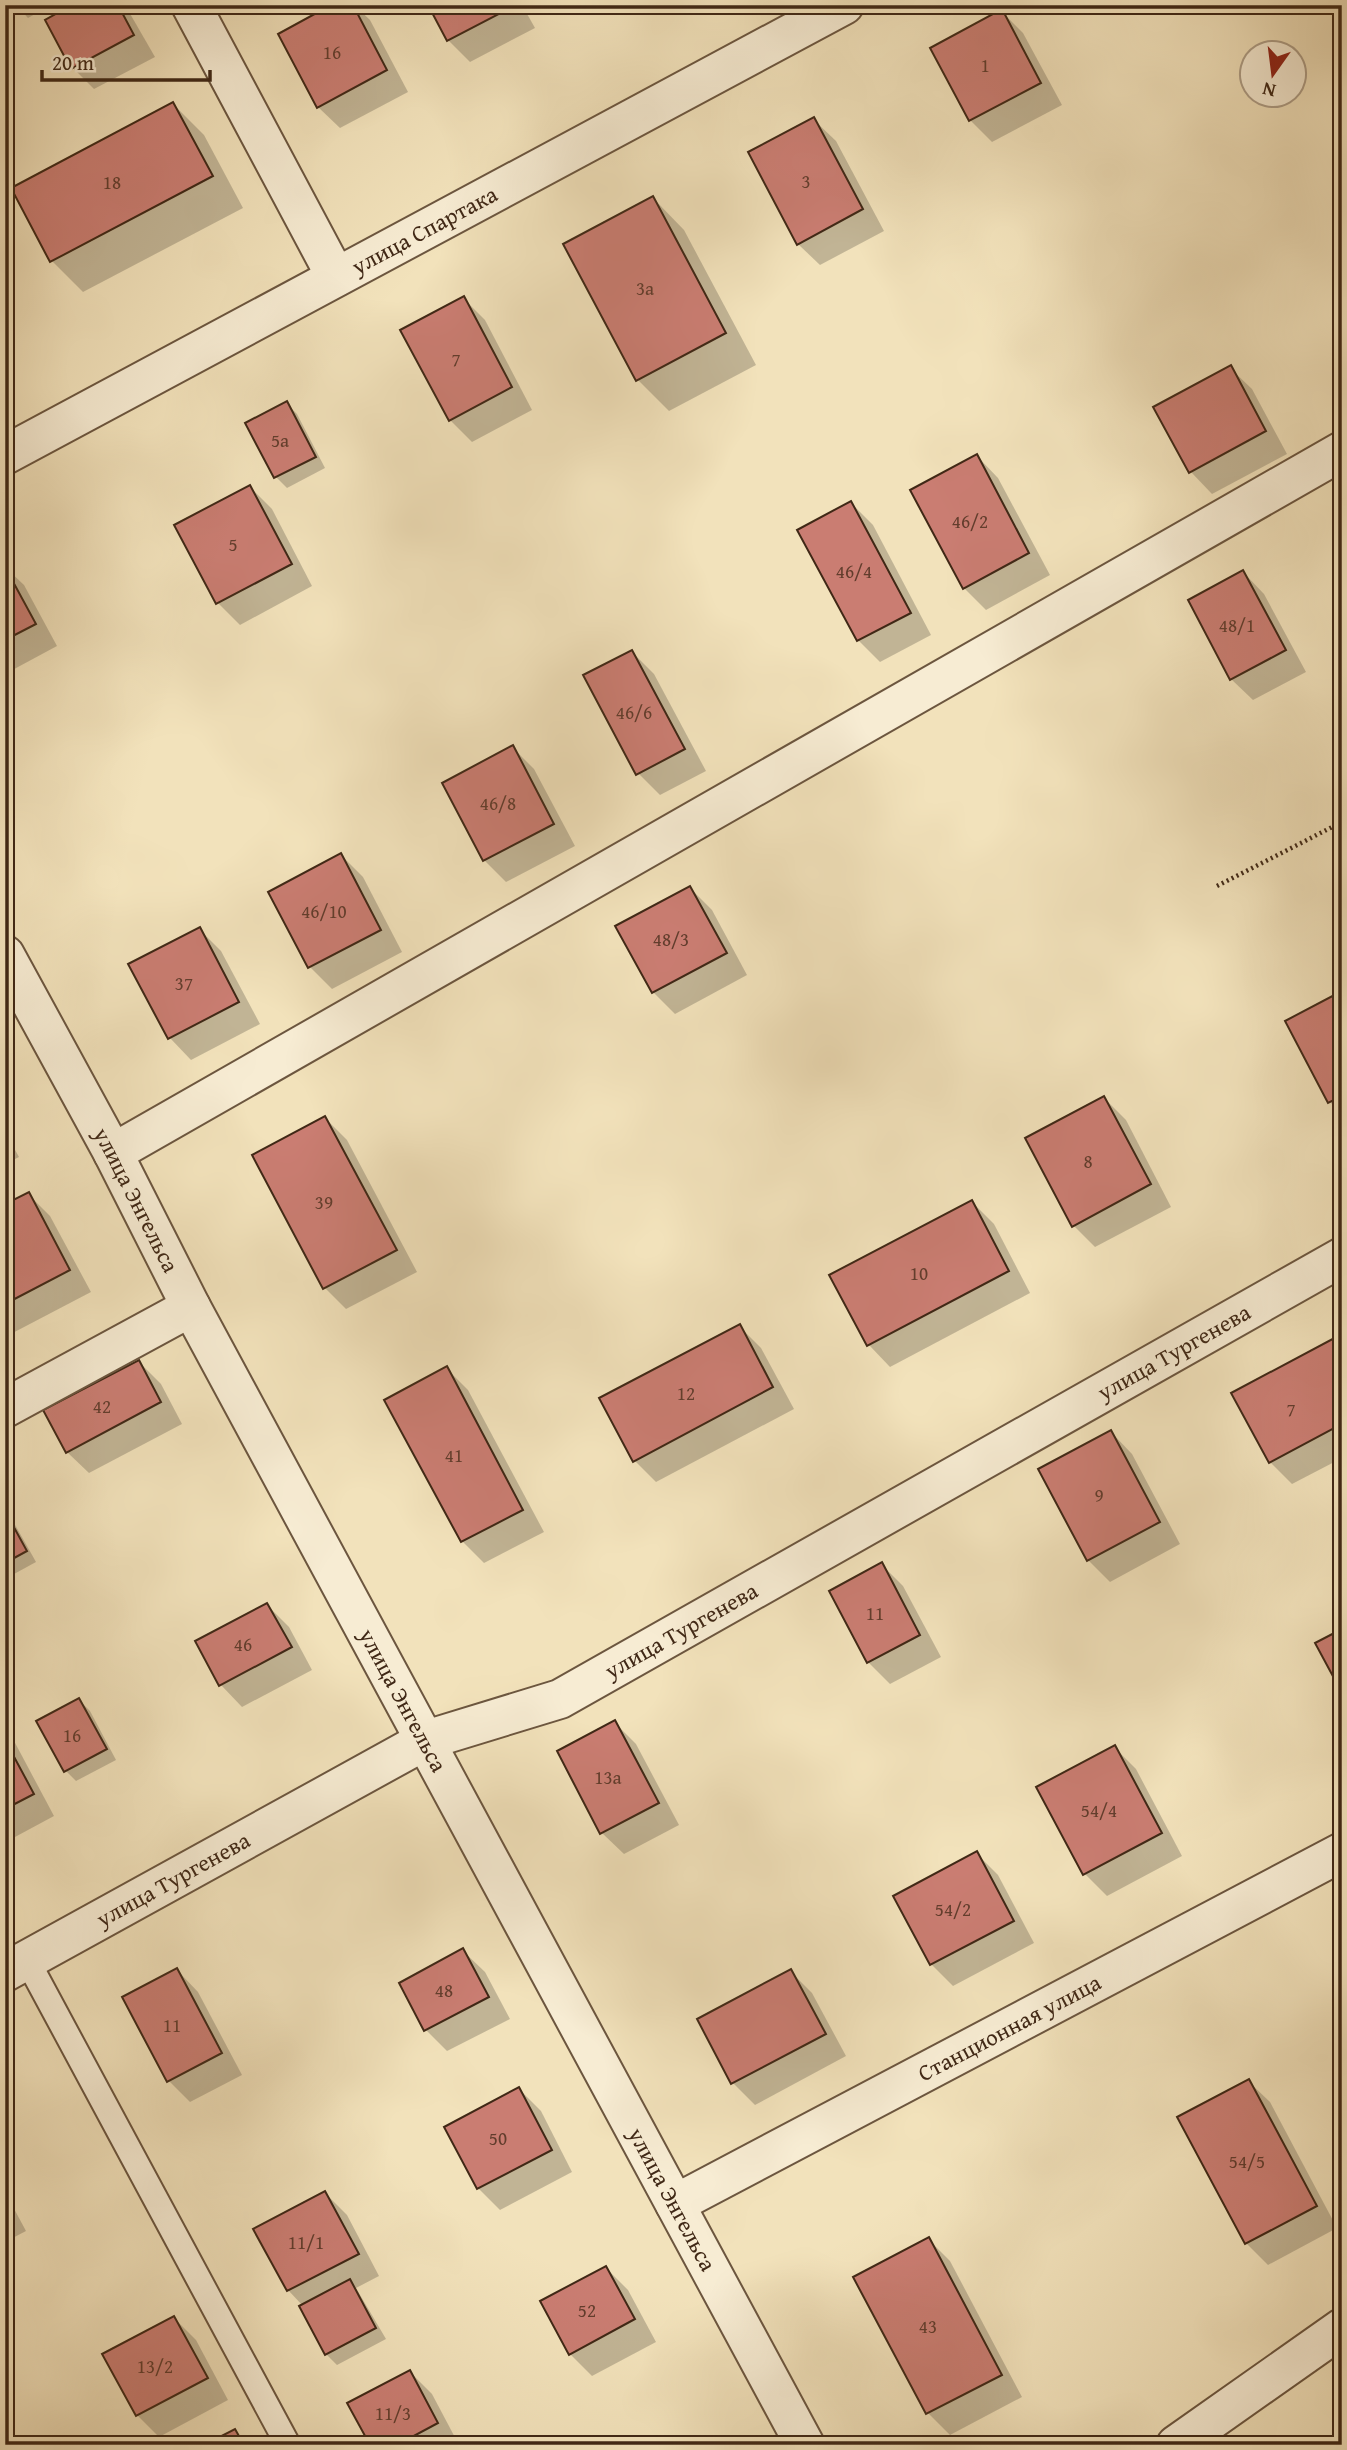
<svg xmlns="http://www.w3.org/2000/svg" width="1347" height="2450" font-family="'Gentium Book Plus',serif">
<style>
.shadow{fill:#0003}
.building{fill:#ca7d72;stroke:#402816;stroke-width:2}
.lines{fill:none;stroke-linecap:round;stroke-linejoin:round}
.lane-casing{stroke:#6c563f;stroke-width:28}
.street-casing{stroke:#6c563f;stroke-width:42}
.path{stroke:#402816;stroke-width:4.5;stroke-dasharray:2 3.5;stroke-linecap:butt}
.lane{stroke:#f7ecd3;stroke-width:24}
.street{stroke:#f7ecd3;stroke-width:38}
.labels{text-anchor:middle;stroke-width:7;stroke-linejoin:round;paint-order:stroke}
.number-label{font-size:19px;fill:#623d2d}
.street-label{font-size:23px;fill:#402816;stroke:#f7ecd3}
</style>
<rect width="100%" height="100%" fill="#f2e2bb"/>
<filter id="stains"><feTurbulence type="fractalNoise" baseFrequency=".00286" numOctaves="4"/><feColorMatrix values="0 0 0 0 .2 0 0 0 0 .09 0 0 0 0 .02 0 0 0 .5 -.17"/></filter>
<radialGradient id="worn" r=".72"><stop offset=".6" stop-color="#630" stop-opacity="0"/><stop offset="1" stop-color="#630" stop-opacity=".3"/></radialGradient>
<g class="shadow">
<polygon points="16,5 51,5 28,18"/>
<polygon points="75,5 125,5 155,57 94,89 73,68"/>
<polygon points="335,5 354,5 370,20 408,92 340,128 318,107"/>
<polygon points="430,5 522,5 535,28 470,62 448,40"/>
<polygon points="1002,12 1023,33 1062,105 992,142 970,120"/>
<polygon points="173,104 204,135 243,208 83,292 52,261"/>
<polygon points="814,120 836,141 884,231 820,265 798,244"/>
<polygon points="653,198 684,230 756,365 669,411 638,380"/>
<polygon points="463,298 485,320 532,410 472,442 450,420"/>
<polygon points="1230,368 1252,389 1287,454 1212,494 1191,472"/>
<polygon points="286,403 297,414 325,468 287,488 276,477 247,424"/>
<polygon points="977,456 998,478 1050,575 986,610 964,588"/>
<polygon points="250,487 272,509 312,586 240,625 218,603"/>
<polygon points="851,503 873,525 931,635 880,662 858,640"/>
<polygon points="5,567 24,585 57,646 5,674"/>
<polygon points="1243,572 1264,594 1306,672 1253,700 1231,679"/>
<polygon points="632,652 654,674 706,771 660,795 638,773"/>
<polygon points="512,747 534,769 575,846 506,882 484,860"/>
<polygon points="341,855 363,877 402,952 332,989 310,967 270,892"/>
<polygon points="690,888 712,910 747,975 675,1014 653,992"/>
<polygon points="199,929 221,951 260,1024 191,1060 170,1038"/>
<polygon points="1342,993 1342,1114 1330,1102"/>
<polygon points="1104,1098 1126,1120 1171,1207 1095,1247 1074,1226"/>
<polygon points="325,1118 347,1140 417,1272 346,1309 324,1287"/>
<polygon points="5,1132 19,1157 5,1164"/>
<polygon points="28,1194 50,1216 91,1292 5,1337 5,1206"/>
<polygon points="972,1202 994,1224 1030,1293 890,1367 869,1345"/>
<polygon points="739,1326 761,1348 794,1409 656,1482 634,1460"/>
<polygon points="1342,1336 1342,1458 1292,1484 1270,1462"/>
<polygon points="139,1362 161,1384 182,1424 89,1473 67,1452"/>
<polygon points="446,1368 468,1390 544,1532 484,1563 462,1541"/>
<polygon points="1111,1432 1132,1454 1180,1544 1110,1582 1088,1560"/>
<polygon points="5,1507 36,1562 5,1579"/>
<polygon points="881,1564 903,1586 941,1657 890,1684 868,1662"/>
<polygon points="267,1605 289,1627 312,1670 242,1707 221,1685 198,1641"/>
<polygon points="79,1700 90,1711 116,1760 76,1781 65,1770"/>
<polygon points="614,1722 636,1744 679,1825 624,1854 602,1833"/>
<polygon points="5,1724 54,1816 15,1837 5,1827"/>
<polygon points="1114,1747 1136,1769 1182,1856 1107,1896 1085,1874"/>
<polygon points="976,1853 998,1875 1034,1943 953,1986 931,1964"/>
<polygon points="5,1854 15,1872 5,1877"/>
<polygon points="463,1951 485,1972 510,2019 447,2051 426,2030"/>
<polygon points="177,1970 198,1992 242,2075 190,2102 169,2081"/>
<polygon points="790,1971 812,1993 846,2056 755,2105 733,2083"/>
<polygon points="1248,2081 1270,2102 1337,2228 1268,2265 1246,2243"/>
<polygon points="519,2089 541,2111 572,2172 500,2210 478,2188"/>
<polygon points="5,2192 26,2231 5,2242"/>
<polygon points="325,2193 347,2215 379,2276 356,2288 386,2339 337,2365 326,2354 303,2306 288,2290"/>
<polygon points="928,2239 950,2261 1022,2397 950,2435 928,2413 856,2278"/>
<polygon points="606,2268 628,2290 656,2342 592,2376 570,2354"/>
<polygon points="174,2318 196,2340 228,2400 159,2437 137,2415 105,2355"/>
<polygon points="410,2372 432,2394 459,2445 372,2445"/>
<polygon points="235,2431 249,2445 208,2445"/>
</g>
<g class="building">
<polygon points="72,5 118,5 134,35 71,69 45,20"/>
<polygon points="331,5 353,5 387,70 317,108 278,34"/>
<polygon points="428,5 514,5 514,6 447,41"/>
<polygon points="1002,9 1041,83 969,121 930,48"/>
<polygon points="173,102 213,176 50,262 11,188"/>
<polygon points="814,117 863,209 797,245 748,152"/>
<polygon points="653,196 726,333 636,381 563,244"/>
<polygon points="464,296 512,387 449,421 400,330"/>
<polygon points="1231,365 1266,431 1189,473 1153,407"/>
<polygon points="287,401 316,457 274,478 245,423"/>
<polygon points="977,454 1029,553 963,589 910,490"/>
<polygon points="250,485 292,564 216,604 174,525"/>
<polygon points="851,501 911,613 857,641 797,530"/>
<polygon points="5,567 36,624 5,640"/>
<polygon points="1243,570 1286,650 1230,680 1188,600"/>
<polygon points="632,650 685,749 636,775 583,675"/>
<polygon points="513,745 554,824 483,861 442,783"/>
<polygon points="341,853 381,930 308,968 268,892"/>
<polygon points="690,886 727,953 652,993 615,926"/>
<polygon points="200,927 239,1002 168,1039 128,964"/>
<polygon points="1342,991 1342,1096 1328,1103 1285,1021"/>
<polygon points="1104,1096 1151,1184 1072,1227 1025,1138"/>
<polygon points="325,1116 397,1250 323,1289 252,1155"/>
<polygon points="29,1192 70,1270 5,1304 5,1204"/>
<polygon points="972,1200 1009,1271 867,1346 829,1275"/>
<polygon points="740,1324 773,1387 633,1462 599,1398"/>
<polygon points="1342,1334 1342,1424 1269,1463 1231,1393"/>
<polygon points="139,1360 161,1402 66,1453 43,1410"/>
<polygon points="447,1366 523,1510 461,1542 384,1400"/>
<polygon points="1111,1430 1160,1522 1087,1561 1038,1469"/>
<polygon points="5,1511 27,1551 5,1563"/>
<polygon points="882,1562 920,1635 867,1663 829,1591"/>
<polygon points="267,1603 292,1647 219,1686 195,1641"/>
<polygon points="1342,1629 1342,1693 1315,1643"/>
<polygon points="79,1698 107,1749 64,1772 36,1721"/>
<polygon points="615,1720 659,1803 600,1834 557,1751"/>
<polygon points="5,1740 34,1794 5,1809"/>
<polygon points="1115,1745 1162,1833 1083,1875 1036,1787"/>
<polygon points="977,1851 1014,1921 930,1965 893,1896"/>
<polygon points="463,1948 489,1997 424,2031 399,1983"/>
<polygon points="177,1968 222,2053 167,2082 122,1997"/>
<polygon points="791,1969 826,2034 731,2084 697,2019"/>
<polygon points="1249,2079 1317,2206 1245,2244 1177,2117"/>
<polygon points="519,2087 552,2150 477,2189 444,2127"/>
<polygon points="325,2191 359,2254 287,2291 253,2229"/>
<polygon points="929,2237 1002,2375 926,2414 853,2277"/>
<polygon points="606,2266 635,2319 569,2355 540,2301"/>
<polygon points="350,2279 376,2328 325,2355 299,2306"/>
<polygon points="174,2316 208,2378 136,2416 102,2354"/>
<polygon points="410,2370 438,2423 397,2445 370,2445 347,2403"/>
<polygon points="235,2429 244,2445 204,2445"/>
</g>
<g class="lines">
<defs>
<polyline id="lane" points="27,1960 288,2445"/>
<g id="street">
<polyline points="191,5 336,277"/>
<path id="s1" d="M 5,455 L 844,5"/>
<path id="s2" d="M 5,955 L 113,1153 L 191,1307 L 805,2445"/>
<polyline points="113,1153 1342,451"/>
<polyline points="5,1408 191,1307"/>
<path id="s3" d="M 5,1972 L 426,1740 L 560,1699 L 1342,1257"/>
<path id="s4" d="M 675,2204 L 1342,1852"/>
<polyline points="1176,2445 1342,2328"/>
</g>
</defs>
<use href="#lane" class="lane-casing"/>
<use href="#street" class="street-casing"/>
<polyline class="path" points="1217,886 1342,822"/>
<use href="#lane" class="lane"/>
<use href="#street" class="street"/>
</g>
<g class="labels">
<g class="number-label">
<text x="332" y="59">16</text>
<text x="985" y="72">1</text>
<text x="806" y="188">3</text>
<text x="112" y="189">18</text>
<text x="645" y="295">3а</text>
<text x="456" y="366">7</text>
<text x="280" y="447">5а</text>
<text x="970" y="528">46/2</text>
<text x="233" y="551">5</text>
<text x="854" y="578">46/4</text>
<text x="1237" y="632">48/1</text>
<text x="634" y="719">46/6</text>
<text x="498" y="810">46/8</text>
<text x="324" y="918">46/10</text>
<text x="671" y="946">48/3</text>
<text x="184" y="990">37</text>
<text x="1088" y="1168">8</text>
<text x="324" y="1209">39</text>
<text x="919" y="1280">10</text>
<text x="686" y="1400">12</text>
<text x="102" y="1413">42</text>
<text x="1291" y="1416">7</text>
<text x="454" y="1462">41</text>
<text x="1099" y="1502">9</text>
<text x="875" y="1620">11</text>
<text x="243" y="1651">46</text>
<text x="72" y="1742">16</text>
<text x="608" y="1784">13а</text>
<text x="1099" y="1817">54/4</text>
<text x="953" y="1916">54/2</text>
<text x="444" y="1997">48</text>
<text x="172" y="2032">11</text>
<text x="498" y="2145">50</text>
<text x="1247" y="2168">54/5</text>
<text x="306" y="2249">11/1</text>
<text x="587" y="2317">52</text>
<text x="928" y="2333">43</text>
<text x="155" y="2373">13/2</text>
<text x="393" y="2420">11/3</text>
</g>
<g class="street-label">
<text dy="8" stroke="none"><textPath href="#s1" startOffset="476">улица Спартака</textPath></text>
<text dy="8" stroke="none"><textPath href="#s2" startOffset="278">улица Энгельса</textPath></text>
<text dy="8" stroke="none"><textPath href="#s3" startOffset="1326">улица Тургенева</textPath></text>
<text dy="8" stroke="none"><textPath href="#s3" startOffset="760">улица Тургенева</textPath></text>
<text dy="8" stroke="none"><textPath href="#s2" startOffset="845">улица Энгельса</textPath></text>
<text dy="8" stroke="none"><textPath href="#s3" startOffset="192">улица Тургенева</textPath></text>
<text dy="8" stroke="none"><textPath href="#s4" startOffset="378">Станционная улица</textPath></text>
<text dy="8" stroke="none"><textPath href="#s2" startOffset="1412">улица Энгельса</textPath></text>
</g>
</g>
<rect width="1347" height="2450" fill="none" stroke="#f2e2bb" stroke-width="28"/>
<rect x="7" y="7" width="1333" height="2436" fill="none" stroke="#402816" stroke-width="3.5"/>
<rect x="14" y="14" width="1319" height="2422" fill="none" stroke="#402816" stroke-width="2"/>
<g transform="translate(1273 74) rotate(194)"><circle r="33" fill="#f7ecd3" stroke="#ae9e87" stroke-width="2"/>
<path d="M0-5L12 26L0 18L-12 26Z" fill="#8f2418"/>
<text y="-10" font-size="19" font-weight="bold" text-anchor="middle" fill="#402816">N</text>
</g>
<path d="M42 70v10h168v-10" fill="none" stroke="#402816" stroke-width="3.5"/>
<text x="52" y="70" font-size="21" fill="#402816" stroke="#f7ecd3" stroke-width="5" paint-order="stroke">20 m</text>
<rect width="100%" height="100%" filter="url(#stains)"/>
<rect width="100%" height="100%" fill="url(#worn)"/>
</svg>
